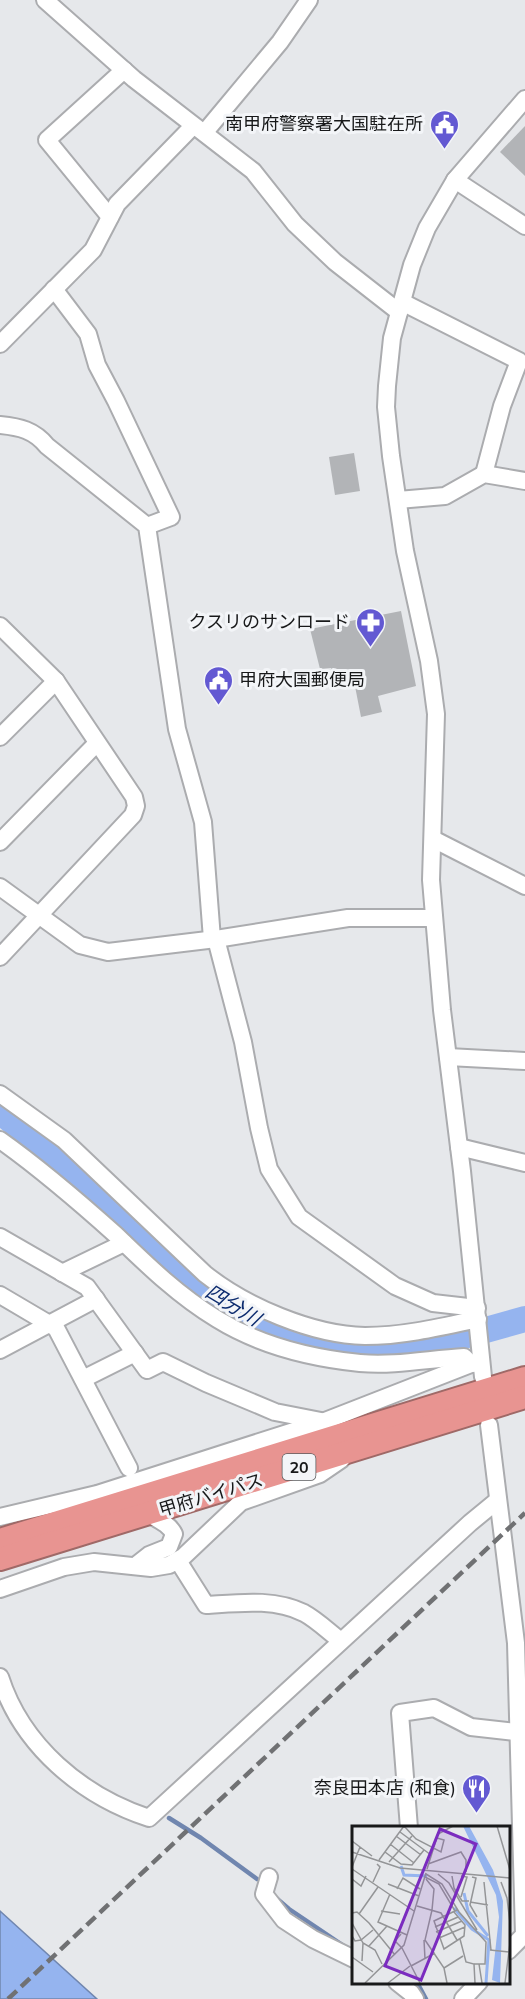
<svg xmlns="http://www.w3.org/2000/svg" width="525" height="1999" font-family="Mulish,'Noto Sans JP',sans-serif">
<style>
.water{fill:#95b4ef;stroke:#7086af;stroke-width:1.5}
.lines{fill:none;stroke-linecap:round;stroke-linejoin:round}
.stream{stroke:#7086af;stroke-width:4.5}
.river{stroke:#95b4ef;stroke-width:26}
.building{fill:#b2b4b7}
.minor-casing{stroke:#abacaf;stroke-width:20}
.highway-casing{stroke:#9f6967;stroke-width:26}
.minor{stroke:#fff;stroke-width:16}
.highway{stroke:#e89491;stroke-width:22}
.rail{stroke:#707173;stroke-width:4.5;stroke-dasharray:12 6;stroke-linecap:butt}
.labels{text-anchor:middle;stroke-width:6;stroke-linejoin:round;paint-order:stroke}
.shield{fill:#f3f5f8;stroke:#5a5b5d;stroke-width:1.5}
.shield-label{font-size:16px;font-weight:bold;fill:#18191a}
.poi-label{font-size:18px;fill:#18191a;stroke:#f3f5f8;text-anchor:end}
.street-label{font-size:18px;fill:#18191a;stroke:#f3f5f8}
.water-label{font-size:20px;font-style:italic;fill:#0d2c6f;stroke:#f3f5f8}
.inset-river{fill:none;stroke:#95b4ef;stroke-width:3}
.inset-road{fill:none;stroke:#949597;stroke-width:1.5}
.view{fill:#7b2cbf;fill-opacity:0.15;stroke:#7b2cbf;stroke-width:3}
.inset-edge{fill:none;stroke:#18191a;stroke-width:3}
</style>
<rect width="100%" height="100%" fill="#e6e8eb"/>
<polygon class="water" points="0,1911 97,1999 0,1999"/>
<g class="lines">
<g class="stream">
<polyline points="169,1818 201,1838 257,1879"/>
<polyline points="275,1897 289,1909 344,1946"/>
<polyline points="414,1982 419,1986 426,1999"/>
</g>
<polyline class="river" points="0,1111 109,1202 161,1252 210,1295 258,1323 307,1338 353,1347 410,1345 468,1335 525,1319"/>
</g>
<g class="building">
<polygon points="525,126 525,176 500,152"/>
<polygon points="354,453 360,491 335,495 329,457"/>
<polygon points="401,611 416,686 378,696 382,712 361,717 353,676 333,681 331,668 320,669 310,629"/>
</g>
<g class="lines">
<defs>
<g id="minor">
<polyline points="45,0 134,79 253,171 295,224 335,262 399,312"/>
<polyline points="205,132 280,42 309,0"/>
<polyline points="455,180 525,226"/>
<polyline points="110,217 47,140 124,70"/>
<polyline points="54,289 88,334 97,365 116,401 171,517 147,526"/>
<polyline points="402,302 519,361 502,406 484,474"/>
<polyline points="0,344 93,250 117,204 193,126"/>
<path d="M 0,425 C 20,427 34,430 47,446 L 147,526 L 177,729 L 203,822 L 212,939"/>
<polyline points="398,500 445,496 484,474 525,481"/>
<polyline points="0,626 56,681 134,797 136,806 133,815 0,957"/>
<polyline points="0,737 56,681"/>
<polyline points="433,839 525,886"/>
<polyline points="0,842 97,743"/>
<polyline points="0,887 80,945 108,952 216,939 348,918 434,918"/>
<polyline points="216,939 243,1042 259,1128 269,1169 299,1217 395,1286 433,1303 477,1308"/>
<polyline points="448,1057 525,1061"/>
<path d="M 0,1094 L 64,1140 L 205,1274 C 245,1306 312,1335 365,1336 C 403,1336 441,1327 478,1319"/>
<path d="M 0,1140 C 41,1169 78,1201 116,1235 C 148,1266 179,1296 217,1319 C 259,1345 311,1358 360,1363 C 395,1366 429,1359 464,1357 L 471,1364"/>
<polyline points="459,1147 525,1163"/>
<polyline points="0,1237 87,1287 147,1370 163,1362 206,1383 275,1412 321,1421"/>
<polyline points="62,1273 124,1243"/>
<polyline points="0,1295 56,1328 129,1468"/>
<polyline points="0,1350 96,1299"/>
<polyline points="483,1377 462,1171 442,1010 431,880 436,714 429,661 405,551 391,456 386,407 387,386 392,338 412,265 427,228 455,180 525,99"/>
<polyline points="83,1379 135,1353"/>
<polyline points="489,1425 516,1643 524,1935 508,1951"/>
<polyline points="0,1517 97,1494 325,1421 471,1364 480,1363"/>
<path d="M 135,1566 L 149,1555 L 169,1547 L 174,1534 C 169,1524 159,1520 149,1514"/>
<path d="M 182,1567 L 206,1605 C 238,1603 274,1598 304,1613 C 317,1620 329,1632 341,1641"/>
<polyline points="0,1589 64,1567 94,1562 151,1568 169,1565 183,1557 241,1502 320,1474 342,1459"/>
<path d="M 0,1677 C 22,1746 82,1796 149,1818 L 470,1523 L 498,1500"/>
<polyline points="409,1828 400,1713 434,1708 471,1727 525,1733"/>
<polyline points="269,1877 264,1894 284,1920 313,1939 354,1959"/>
<polyline points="397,1982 411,1993 415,1999"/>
<polyline points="463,1999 479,1982"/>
</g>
<g id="highway">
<polyline points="0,1540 525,1378"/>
<polyline points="0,1559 525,1397"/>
</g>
</defs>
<use href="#minor" class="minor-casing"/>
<use href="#highway" class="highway-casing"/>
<use href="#minor" class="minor"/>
<use href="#highway" class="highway"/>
<polyline class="rail" points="8,1999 525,1513"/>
</g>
<defs>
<symbol id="civic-pin" viewBox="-11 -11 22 30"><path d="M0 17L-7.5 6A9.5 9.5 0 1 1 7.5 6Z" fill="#6359d2" stroke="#f3f5f8"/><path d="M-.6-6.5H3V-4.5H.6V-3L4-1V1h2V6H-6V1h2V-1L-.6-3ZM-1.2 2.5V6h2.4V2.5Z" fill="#fff"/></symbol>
<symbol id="pharmacy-pin" viewBox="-11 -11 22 30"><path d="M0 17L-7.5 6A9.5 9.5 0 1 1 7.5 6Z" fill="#6359d2" stroke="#f3f5f8"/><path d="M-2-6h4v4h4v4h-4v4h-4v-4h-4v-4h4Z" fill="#fff"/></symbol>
<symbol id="restaurant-pin" viewBox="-11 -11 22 30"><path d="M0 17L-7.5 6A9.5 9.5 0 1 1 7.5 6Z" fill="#6359d2" stroke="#f3f5f8"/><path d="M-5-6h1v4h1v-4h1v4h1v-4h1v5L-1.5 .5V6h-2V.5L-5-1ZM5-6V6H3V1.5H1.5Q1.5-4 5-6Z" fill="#fff"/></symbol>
</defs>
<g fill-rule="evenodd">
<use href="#civic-pin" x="428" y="108" width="33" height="45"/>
<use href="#pharmacy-pin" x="354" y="606" width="33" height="45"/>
<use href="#civic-pin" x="202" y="664" width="33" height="45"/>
<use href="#restaurant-pin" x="460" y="1772" width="33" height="45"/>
</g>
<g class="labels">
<rect class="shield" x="282.5" y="1454" width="33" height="26" rx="4.5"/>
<g class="shield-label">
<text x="299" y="1473">20</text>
</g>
<g class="poi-label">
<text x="423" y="130">南甲府警察署大国駐在所</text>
<text x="350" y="628">クスリのサンロード</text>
<text x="239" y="686" text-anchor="start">甲府大国郵便局</text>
<text x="456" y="1794">奈良田本店 (和食)</text>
</g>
<g class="street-label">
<text transform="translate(211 1495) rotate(-17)" y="6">甲府バイパス</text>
</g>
<g class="water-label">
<text transform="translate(233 1305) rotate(31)" y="7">四分川</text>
</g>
</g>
<g transform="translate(352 1826)">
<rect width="158" height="158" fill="#e6e8eb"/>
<path d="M 111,0 L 117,0 L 141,44 L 151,75 L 148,157 L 140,154 L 147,91 L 144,69 Z" fill="#95b4ef"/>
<path class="inset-river" d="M 49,40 L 52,49 L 75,50M 112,67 L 116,85 L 136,110M 102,82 L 120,103 L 137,114 L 134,157"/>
<path class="inset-road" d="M 52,0 L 64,13 L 89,26 L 92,14 L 85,12M 145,0 L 158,44M 48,6 L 79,29M 44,10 L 69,29M 0,15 L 20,30M 38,18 L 62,37M 0,26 L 48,42 L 158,52M 33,26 L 49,38 L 60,39 L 72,24M 27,34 L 52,0M 37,36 L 60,10M 76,38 L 109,26 L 114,34 L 114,46M 0,41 L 8,21M 0,43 L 62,85M 75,43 L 86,8 L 101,0M 74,48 L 90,58 L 107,86 L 134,116 L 133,138 L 122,138M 86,48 L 97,57 L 125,104M 100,50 L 102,62 L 110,75 L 117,75M 109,50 L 115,51 L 109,71M 73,51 L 87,58 L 103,85M 120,51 L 124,52 L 118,79 L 125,91M 0,53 L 9,60 L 14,50M 74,53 L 82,63 L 80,84M 21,56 L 28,41 L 25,38M 132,56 L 139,124M 149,56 L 155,72 L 158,97M 36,58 L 67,70M 45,63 L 51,52 L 68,63M 38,68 L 26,96 L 55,109M 118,76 L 136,79M 65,80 L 89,87 L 105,114M 80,84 L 73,114 L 92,142 L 95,157M 29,85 L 48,88M 102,86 L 113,99 L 112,110 L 92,123 L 82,95 L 105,84M 0,87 L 5,86 L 17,97 L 43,129M 7,88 L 26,61M 0,97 L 11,117 L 23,124 L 30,138M 83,101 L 106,91M 84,106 L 110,95M 49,108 L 43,115 L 50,122M 0,110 L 3,115 L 9,114 L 21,104M 87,112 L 113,101M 108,113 L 114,136 L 122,138 L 123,157M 72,114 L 73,133M 17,120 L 35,100M 50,122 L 68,157M 138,124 L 157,126M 0,131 L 21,146M 10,135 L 11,117M 127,138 L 130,157M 59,140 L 83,127M 92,142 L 111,130M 13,157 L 52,119 L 74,47M 36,157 L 58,140M 153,157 L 158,117"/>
<path class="view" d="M 88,3 L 124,18 L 69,154 L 33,140 Z"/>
<rect width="158" height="158" class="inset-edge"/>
</g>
</svg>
